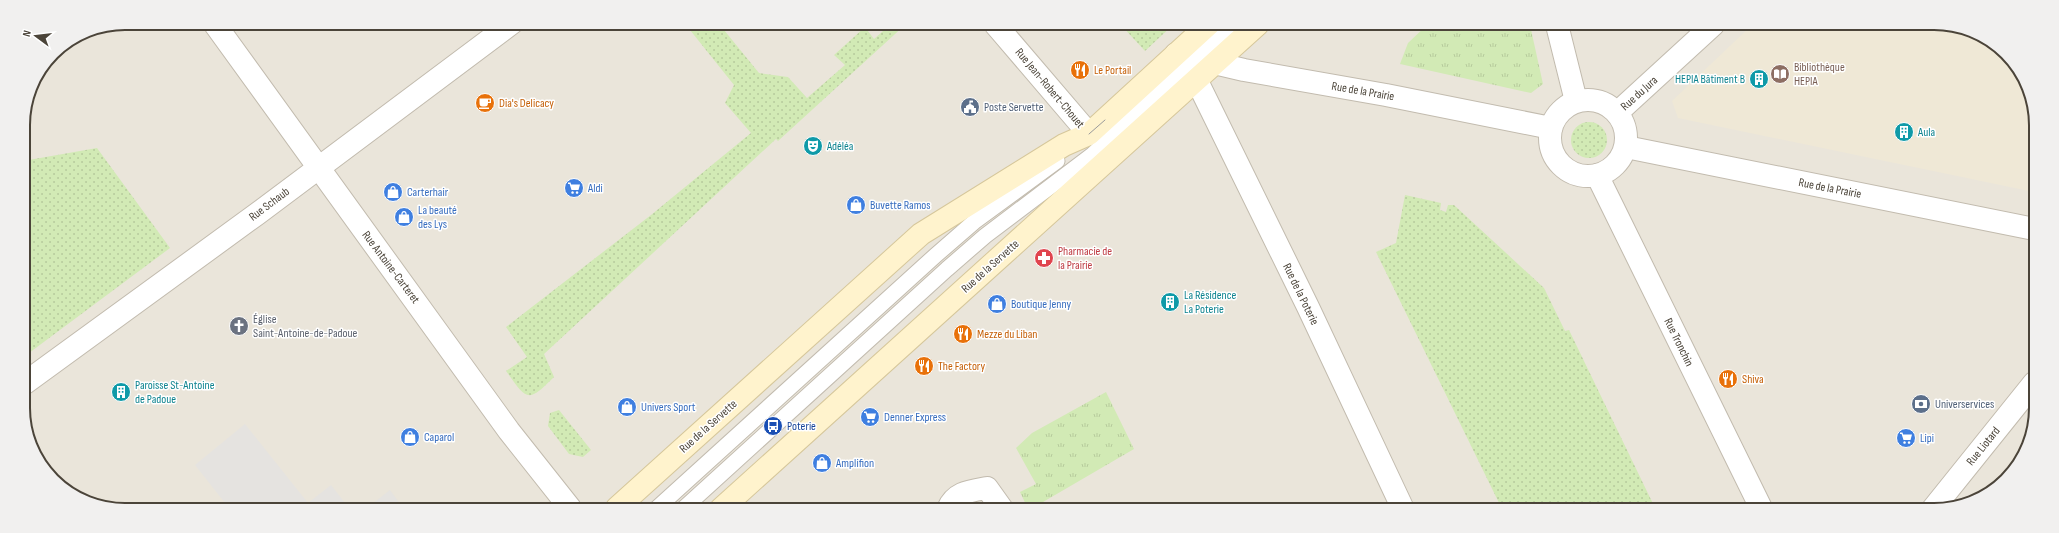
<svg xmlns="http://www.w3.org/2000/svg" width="2059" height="533" font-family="'Sofia Sans Condensed',sans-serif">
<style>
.residential{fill:#eae5da}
.education{fill:#efe8d6}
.grass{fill:url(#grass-dots)}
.park{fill:url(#park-tufts)}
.parking{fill:#e5e3e0}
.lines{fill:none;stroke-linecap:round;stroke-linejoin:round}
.service-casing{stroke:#c2bbae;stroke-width:17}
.minor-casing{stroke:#c2bbae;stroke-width:24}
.secondary-casing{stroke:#d6c79b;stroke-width:24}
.service{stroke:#fff;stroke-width:15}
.minor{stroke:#fff;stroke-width:22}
.secondary{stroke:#fff3cd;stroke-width:22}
.tram{stroke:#9a9a9a;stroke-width:1}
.labels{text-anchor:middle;stroke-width:3;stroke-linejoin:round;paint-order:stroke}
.education-label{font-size:12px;fill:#785e54;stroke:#fff;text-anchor:start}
.food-label{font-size:12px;fill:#c56008;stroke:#fff;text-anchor:start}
.culture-label{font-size:12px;fill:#0d838f;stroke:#fff;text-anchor:start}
.street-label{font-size:12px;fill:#4b4439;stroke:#fff}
.service-label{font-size:12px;fill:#4e5e75;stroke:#fff;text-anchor:start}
.shop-label{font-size:12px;fill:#366cbe;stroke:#fff;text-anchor:start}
.health-label{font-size:12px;fill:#be3a42;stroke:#fff;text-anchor:start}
.worship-label{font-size:12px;fill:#5b616d;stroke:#fff;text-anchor:start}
.transit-label{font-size:12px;fill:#164399;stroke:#fff;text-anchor:start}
.rim{fill:none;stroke:#4b4439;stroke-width:2}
</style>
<defs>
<pattern id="grass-dots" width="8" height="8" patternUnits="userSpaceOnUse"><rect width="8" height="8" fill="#d2eab5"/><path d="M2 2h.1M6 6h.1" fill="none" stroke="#b6ca9c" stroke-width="1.8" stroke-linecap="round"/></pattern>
<pattern id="park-tufts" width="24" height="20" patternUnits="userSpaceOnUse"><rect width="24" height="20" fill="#d2eab5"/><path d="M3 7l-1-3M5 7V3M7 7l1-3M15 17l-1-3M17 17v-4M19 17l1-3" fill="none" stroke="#b6ca9c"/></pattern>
</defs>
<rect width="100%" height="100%" fill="#f6f3ec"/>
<polygon class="residential" points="125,23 1954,25 2006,53 2034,105 2034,428 2022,459 2001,485 1973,502 1941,510 105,508 53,480 25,428 23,118 31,86 53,53 86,31"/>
<polygon class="education" points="1752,25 1954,25 2006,53 2034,105 2034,192 1678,118 1672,101"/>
<g class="grass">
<path d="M 689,24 L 731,24 L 724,30 L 759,73 L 788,77 L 807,98 L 845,65 L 834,55 L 865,27 L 874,39 L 891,24 L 906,24 L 778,141 L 776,139 L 544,354 L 554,377 C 527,404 527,400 506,371 L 527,357 L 506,327 L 651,215 L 751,133 L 725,103 L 734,85 L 686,25 Z"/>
<polygon points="1120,24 1174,24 1145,51"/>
<circle cx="1589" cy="140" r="18"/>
<polygon points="97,148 170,248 25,356 23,161"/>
<polygon points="1405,195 1441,203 1440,210 1446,212 1448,205 1454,205 1544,288 1565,331 1569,330 1656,510 1502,509 1376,252 1396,243"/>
<polygon points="559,410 591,450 583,457 569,454 548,426 550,413"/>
</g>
<g class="park">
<polygon points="1428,24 1530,25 1543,84 1531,93 1400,64 1408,43"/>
<polygon points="1106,392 1134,449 1031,509 1028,509 1020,492 1036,484 1016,448 1032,433"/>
</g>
<g class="parking">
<polygon points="245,424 308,503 331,485 349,508 229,508 195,465"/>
<polygon points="390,490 403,508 367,508"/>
</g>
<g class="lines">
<defs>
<g id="service">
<polyline points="656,509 936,255 974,222 1057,161"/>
<polyline points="683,509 947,269 985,236 1092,155 1234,24"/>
</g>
<g id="minor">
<polyline points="214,23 509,431 570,508"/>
<polyline points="995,24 1089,134"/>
<polyline points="1557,25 1576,101"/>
<polyline points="1176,54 1244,70 1386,95 1551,128"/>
<polyline points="1196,79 1308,307 1403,509"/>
<circle cx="1588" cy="138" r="38"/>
<polyline points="1618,112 1713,25"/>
<polyline points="1626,147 2034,229"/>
<polyline points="1597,175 1762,510"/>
<polyline points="25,383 257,214 512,23"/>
<path d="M 948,509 C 955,492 970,491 987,488 L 1002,509"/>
<polyline points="1932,510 2034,383"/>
</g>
<g id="secondary">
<polyline points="617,508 921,234 1064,145 1089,134 1209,24"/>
<polyline points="721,509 1258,24"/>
</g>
</defs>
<use href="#service" class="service-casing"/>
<use href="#minor" class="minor-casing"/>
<use href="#secondary" class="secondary-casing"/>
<use href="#service" class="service"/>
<use href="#minor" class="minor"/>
<use href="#secondary" class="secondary"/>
<polyline class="tram" points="1089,134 1105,120"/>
</g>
<defs>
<symbol id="restaurant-disc" viewBox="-11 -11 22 22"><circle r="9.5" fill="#e8710a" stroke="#fff"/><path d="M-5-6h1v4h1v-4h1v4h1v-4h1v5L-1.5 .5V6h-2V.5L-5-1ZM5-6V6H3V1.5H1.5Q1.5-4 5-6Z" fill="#fff"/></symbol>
<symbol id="library-disc" viewBox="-11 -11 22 22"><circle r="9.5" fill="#8d6e63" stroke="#fff"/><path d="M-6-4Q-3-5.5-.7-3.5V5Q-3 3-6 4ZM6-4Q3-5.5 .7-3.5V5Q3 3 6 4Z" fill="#fff"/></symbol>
<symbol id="building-disc" viewBox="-11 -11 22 22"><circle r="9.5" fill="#0f9aa8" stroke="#fff"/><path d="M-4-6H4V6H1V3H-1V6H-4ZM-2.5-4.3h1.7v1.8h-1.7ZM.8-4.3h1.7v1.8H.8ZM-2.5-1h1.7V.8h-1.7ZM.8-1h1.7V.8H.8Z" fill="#fff"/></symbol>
<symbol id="cafe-disc" viewBox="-11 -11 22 22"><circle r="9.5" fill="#e8710a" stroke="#fff"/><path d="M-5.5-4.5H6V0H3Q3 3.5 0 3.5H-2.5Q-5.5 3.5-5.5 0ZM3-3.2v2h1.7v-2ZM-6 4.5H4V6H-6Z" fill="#fff"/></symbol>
<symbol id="civic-disc" viewBox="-11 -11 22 22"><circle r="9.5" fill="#5c6f8a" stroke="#fff"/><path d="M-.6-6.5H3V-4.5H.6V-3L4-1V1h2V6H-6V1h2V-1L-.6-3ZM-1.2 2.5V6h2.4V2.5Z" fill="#fff"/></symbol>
<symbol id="theatre-disc" viewBox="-11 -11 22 22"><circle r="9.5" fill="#0f9aa8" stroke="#fff"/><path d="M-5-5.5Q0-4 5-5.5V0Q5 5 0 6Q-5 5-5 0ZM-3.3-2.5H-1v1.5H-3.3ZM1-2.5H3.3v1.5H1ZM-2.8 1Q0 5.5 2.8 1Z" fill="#fff"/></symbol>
<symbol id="supermarket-disc" viewBox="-11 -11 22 22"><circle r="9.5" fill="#3f7fe0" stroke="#fff"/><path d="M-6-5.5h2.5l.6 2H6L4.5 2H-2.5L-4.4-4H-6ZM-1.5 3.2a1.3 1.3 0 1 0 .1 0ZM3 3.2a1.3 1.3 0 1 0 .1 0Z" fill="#fff"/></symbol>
<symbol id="shop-disc" viewBox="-11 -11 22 22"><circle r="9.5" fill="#3f7fe0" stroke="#fff"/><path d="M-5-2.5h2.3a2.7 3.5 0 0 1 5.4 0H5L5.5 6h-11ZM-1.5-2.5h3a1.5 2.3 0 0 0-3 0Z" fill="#fff"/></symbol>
<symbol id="pharmacy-disc" viewBox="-11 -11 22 22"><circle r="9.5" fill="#e0444e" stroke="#fff"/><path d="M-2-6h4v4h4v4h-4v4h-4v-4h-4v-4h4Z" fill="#fff"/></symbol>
<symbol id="church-disc" viewBox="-11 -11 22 22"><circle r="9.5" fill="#6b7280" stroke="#fff"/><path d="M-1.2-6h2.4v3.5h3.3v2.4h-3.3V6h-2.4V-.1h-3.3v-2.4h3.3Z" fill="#fff"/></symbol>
<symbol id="bank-disc" viewBox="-11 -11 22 22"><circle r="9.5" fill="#5c6f8a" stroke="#fff"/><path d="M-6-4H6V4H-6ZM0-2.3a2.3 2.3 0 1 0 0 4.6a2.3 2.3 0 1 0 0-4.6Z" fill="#fff"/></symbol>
<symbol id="bus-disc" viewBox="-11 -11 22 22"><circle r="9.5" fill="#1a4fb4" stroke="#fff"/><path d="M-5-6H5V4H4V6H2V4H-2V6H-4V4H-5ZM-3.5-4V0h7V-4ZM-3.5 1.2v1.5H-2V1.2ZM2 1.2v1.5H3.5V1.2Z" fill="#fff"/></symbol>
</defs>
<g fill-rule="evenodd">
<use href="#restaurant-disc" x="1069" y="59" width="22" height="22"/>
<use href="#library-disc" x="1769" y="63" width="22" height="22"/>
<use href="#building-disc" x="1748" y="68" width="22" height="22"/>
<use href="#cafe-disc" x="474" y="92" width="22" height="22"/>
<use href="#civic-disc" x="959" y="96" width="22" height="22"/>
<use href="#building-disc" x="1893" y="121" width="22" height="22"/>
<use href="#theatre-disc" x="802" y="135" width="22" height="22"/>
<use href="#supermarket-disc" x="563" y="177" width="22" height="22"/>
<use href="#shop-disc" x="382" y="181" width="22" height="22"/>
<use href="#shop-disc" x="845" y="194" width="22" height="22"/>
<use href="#shop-disc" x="393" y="206" width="22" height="22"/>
<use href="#pharmacy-disc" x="1033" y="247" width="22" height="22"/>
<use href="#building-disc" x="1159" y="291" width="22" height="22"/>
<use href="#shop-disc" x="986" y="293" width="22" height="22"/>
<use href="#church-disc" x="228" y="315" width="22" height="22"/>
<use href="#restaurant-disc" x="952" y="323" width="22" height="22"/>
<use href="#restaurant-disc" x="913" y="355" width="22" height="22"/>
<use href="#restaurant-disc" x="1717" y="368" width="22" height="22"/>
<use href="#building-disc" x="110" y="381" width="22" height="22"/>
<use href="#bank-disc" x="1910" y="393" width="22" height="22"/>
<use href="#shop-disc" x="616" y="396" width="22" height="22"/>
<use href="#supermarket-disc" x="859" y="406" width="22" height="22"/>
<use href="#bus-disc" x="762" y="415" width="22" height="22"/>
<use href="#shop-disc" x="399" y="426" width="22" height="22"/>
<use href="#supermarket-disc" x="1895" y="427" width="22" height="22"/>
<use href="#shop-disc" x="811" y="452" width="22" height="22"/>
</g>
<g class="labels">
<g class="education-label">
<text x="1794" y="71">Bibliothèque<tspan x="1794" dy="14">HEPIA</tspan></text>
</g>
<g class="food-label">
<text x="1094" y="74">Le Portail</text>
<text x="499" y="107">Dia's Delicacy</text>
<text x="977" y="338">Mezze du Liban</text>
<text x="938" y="370">The Factory</text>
<text x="1742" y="383">Shiva</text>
</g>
<g class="culture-label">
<text x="1745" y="83" text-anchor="end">HEPIA Bâtiment B</text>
<text x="1918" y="136">Aula</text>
<text x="827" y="150">Adéléa</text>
<text x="1184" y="299">La Résidence<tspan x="1184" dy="14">La Poterie</tspan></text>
<text x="135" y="389">Paroisse St-Antoine<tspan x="135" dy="14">de Padoue</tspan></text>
</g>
<g class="street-label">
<text transform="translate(1050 88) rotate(50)" y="4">Rue Jean-Robert-Chouet</text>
<text transform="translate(1363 91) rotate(10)" y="4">Rue de la Prairie</text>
<text transform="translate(1639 93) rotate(-42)" y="4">Rue du Jura</text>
<text transform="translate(1830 188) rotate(11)" y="4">Rue de la Prairie</text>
<text transform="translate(269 204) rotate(-37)" y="4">Rue Schaub</text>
<text transform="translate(990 266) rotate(-42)" y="4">Rue de la Servette</text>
<text transform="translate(391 267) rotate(53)" y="4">Rue Antoine-Carteret</text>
<text transform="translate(1301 294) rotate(64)" y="4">Rue de la Poterie</text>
<text transform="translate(1679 342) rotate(64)" y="4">Rue Tronchin</text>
<text transform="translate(708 426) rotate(-42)" y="4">Rue de la Servette</text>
<text transform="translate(1983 446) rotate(-51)" y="4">Rue Liotard</text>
</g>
<g class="service-label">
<text x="984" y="111">Poste Servette</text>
<text x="1935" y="408">Universervices</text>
</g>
<g class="shop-label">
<text x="588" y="192">Aldi</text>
<text x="407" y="196">Carterhair</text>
<text x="870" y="209">Buvette Ramos</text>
<text x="418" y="214">La beauté<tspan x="418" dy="14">des Lys</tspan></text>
<text x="1011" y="308">Boutique Jenny</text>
<text x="641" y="411">Univers Sport</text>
<text x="884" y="421">Denner Express</text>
<text x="424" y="441">Caparol</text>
<text x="1920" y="442">Lipi</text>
<text x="836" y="467">Amplifion</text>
</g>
<g class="health-label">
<text x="1058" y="255">Pharmacie de<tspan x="1058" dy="14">la Prairie</tspan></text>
</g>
<g class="worship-label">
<text x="253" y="323">Église<tspan x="253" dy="14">Saint-Antoine-de-Padoue</tspan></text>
</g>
<g class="transit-label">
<text x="787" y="430">Poterie</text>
</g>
</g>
<path d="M0 0H2059V533H0ZM125 30H1934A95 95 0 0 1 2029 125V408A95 95 0 0 1 1934 503H125A95 95 0 0 1 30 408V125A95 95 0 0 1 125 30Z" fill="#f1f0ef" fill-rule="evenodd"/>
<path class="rim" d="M125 30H1934A95 95 0 0 1 2029 125V408A95 95 0 0 1 1934 503H125A95 95 0 0 1 30 408V125A95 95 0 0 1 125 30Z"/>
<g transform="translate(36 36) rotate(285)" stroke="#ffffff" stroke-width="3" paint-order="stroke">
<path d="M0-3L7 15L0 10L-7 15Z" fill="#4b4439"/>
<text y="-6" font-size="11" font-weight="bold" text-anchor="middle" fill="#4b4439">N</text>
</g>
</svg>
